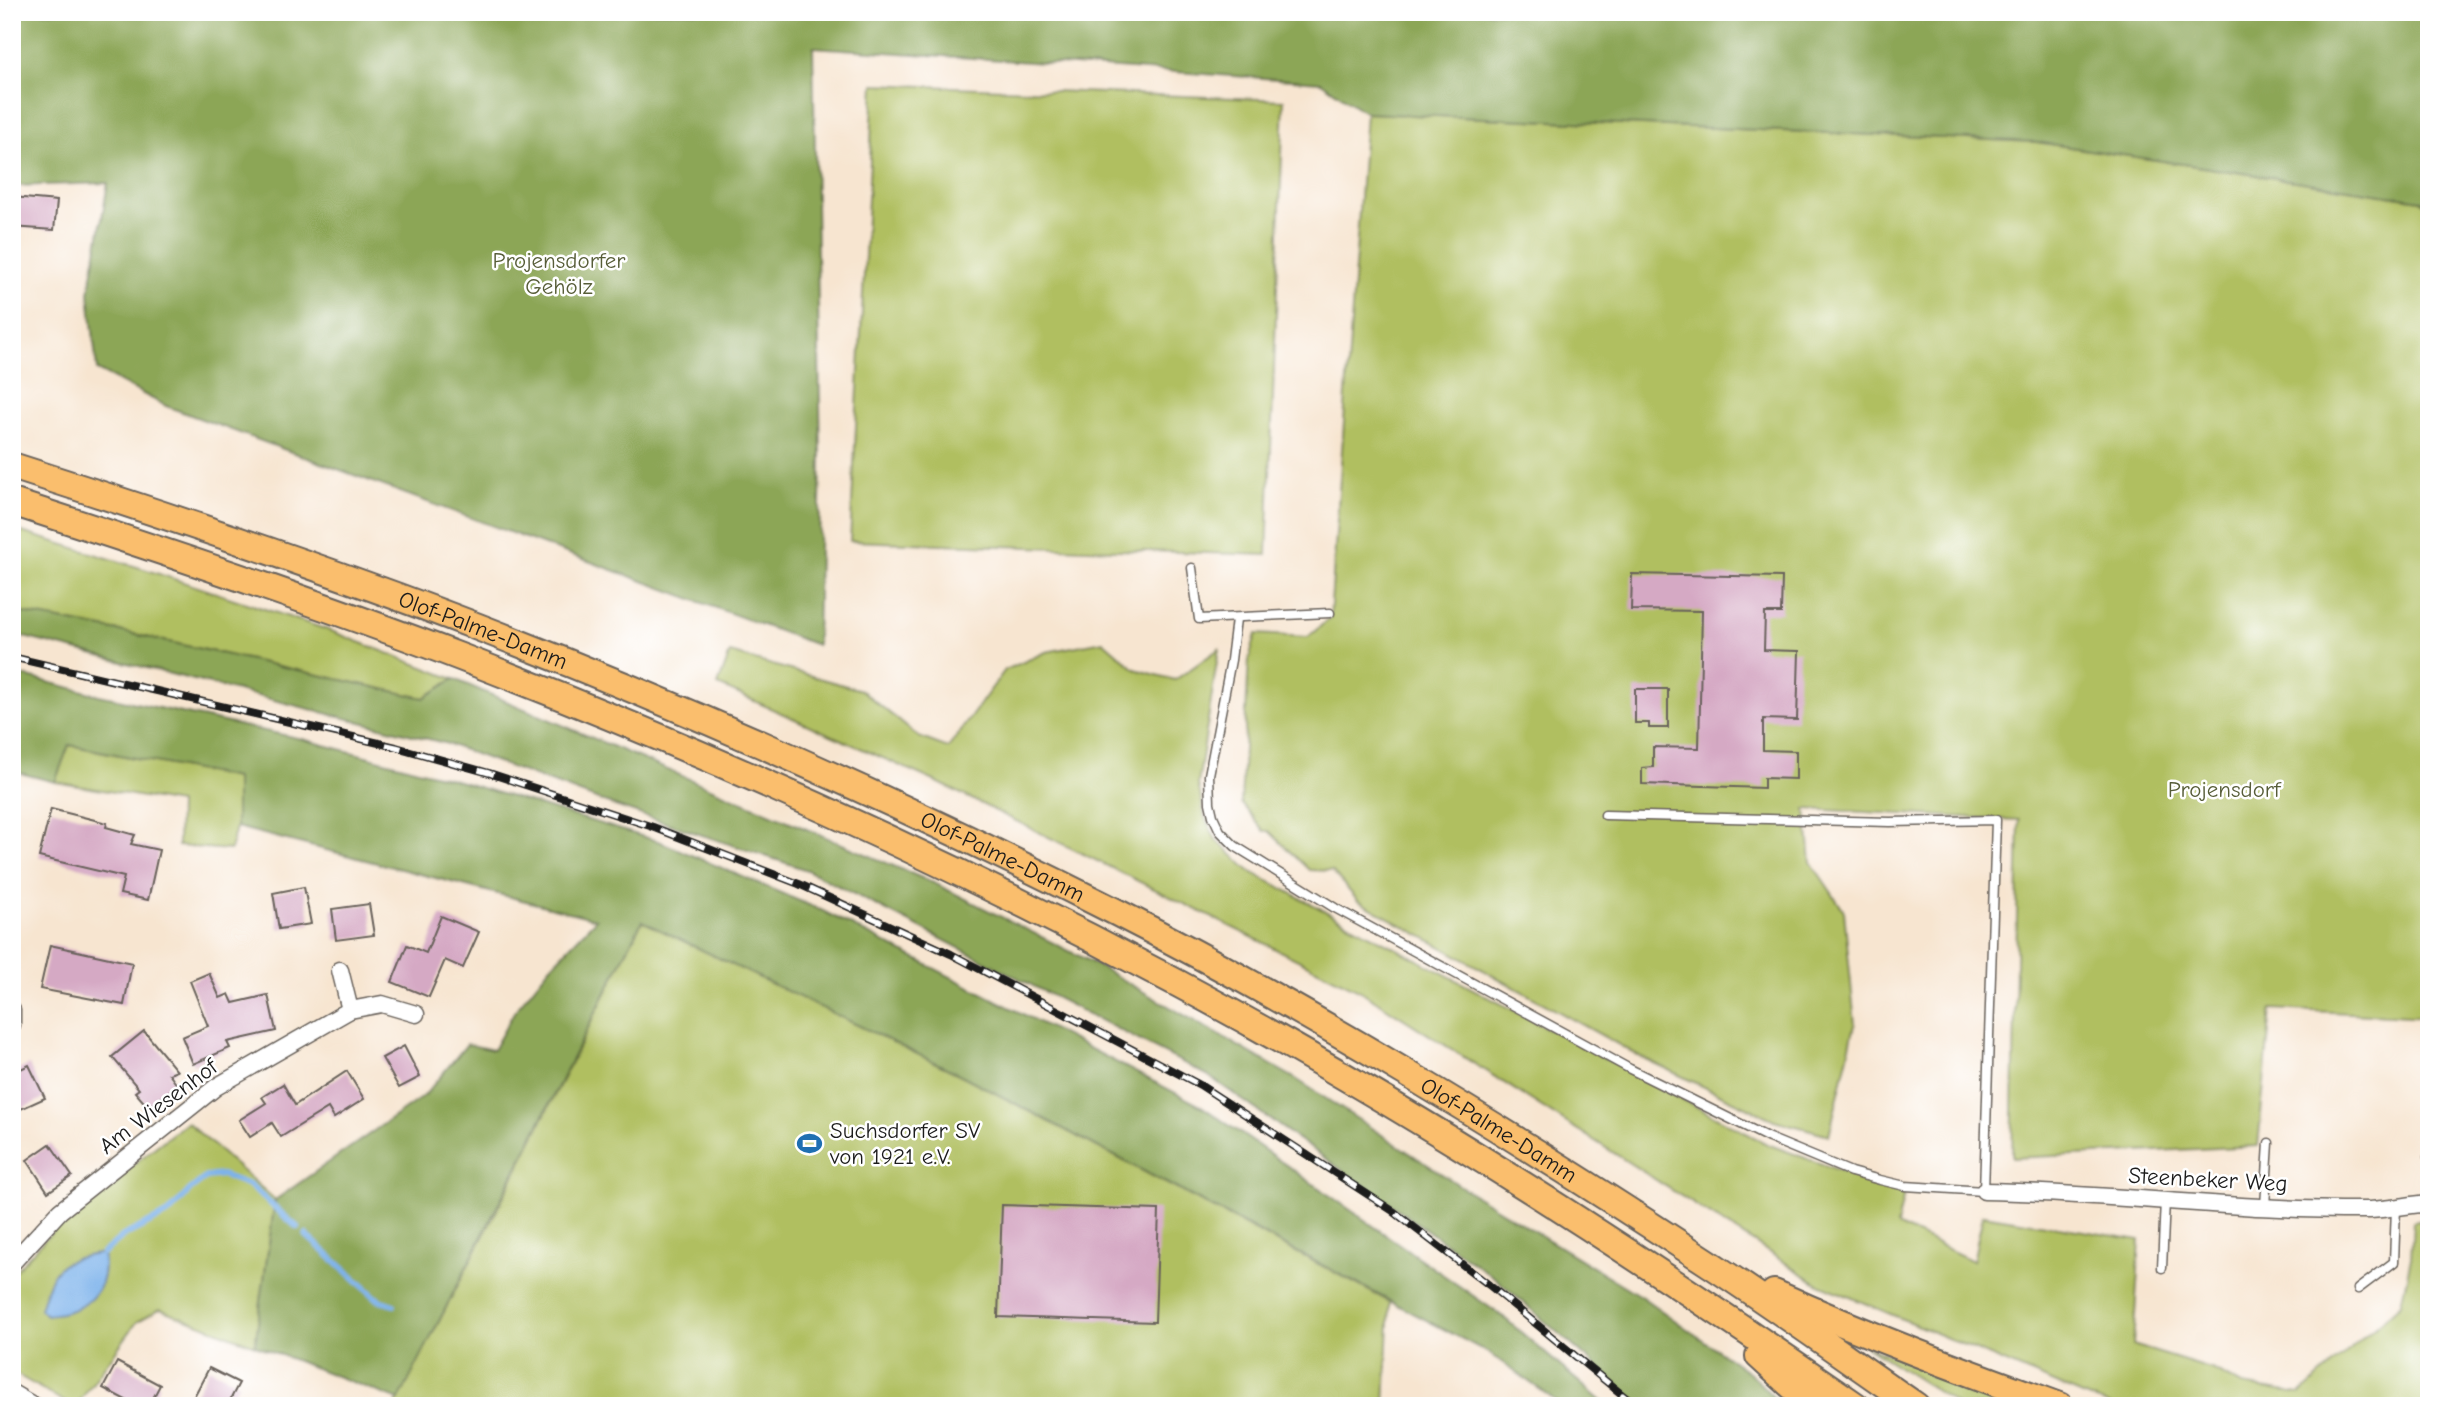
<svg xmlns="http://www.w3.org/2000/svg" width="2441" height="1418" font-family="'Comic Neue',sans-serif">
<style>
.green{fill:#b0bf61;stroke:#666e3e;stroke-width:2}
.forest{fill:#8ca657;stroke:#54613a;stroke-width:2}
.water{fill:#7db2eb;stroke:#4c6784;stroke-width:2}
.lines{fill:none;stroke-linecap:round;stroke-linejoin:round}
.stream{stroke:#7db2eb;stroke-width:6}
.building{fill:#d5a9c4}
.service-casing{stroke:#69625b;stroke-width:11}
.minor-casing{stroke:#69625b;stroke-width:19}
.trunk-casing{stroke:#69625b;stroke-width:30}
.service{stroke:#fff;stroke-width:8}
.minor{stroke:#fff;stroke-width:16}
.trunk{stroke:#fabe6d;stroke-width:26}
.rail-casing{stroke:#1c1c1c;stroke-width:8}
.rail{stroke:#fff;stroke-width:5;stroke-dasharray:16;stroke-linecap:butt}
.labels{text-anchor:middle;stroke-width:5;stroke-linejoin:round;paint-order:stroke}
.park-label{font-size:23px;fill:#575d38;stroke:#fff}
.street-label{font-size:23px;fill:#1c1c1c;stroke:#fff}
.poi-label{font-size:23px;fill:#1c1c1c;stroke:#fff;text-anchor:start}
</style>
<rect width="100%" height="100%" fill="#fff"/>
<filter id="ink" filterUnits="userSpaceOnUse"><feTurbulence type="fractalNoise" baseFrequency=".0143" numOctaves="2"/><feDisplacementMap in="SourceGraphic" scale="14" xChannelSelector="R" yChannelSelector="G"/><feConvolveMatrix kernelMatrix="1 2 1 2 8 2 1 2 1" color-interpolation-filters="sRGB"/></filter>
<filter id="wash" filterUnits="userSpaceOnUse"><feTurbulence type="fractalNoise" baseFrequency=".00686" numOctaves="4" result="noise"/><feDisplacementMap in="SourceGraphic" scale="28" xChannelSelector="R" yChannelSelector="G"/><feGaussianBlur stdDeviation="1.57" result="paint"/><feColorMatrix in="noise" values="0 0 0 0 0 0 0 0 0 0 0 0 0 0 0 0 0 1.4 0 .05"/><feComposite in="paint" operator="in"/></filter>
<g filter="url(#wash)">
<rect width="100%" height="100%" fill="#f7e5d0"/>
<g class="green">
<polygon points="874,84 1284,100 1267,555 850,541"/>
<polygon points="1366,113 2036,142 2421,200 2429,209 2429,1017 2271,1009 2258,1146 2012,1158 2019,820 1806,809 1811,862 1844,911 1855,1025 1829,1135 1774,1120 1641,1057 1358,901 1332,871 1309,870 1269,831 1264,831 1241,803 1249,659 1256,634 1308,637 1330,618"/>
<polygon points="12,529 144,569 331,631 454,679 424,698 119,631 12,611"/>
<polygon points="1103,641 1135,669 1175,680 1219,649 1198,784 1205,818 1216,840 1251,872 1767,1144 1904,1194 1897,1225 1973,1261 1983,1215 2140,1240 2133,1345 2214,1370 2242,1385 2300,1394 2401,1304 2411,1258 2413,1221 2429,1218 2429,1398 2424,1406 2113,1406 2092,1399 1817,1283 1359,990 939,783 718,685 730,653 861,690 919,737 948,748 1005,670 1046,652"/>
<polygon points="69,745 236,778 236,827 230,850 178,846 179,803 55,782"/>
<polygon points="642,921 963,1076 1390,1302 1385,1406 395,1406 497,1210"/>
<polygon points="187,1122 275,1200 255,1345 160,1309 137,1322 76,1406 72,1406 12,1372 12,1274 65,1218"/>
<polygon points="1864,1345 2021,1406 1960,1406"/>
</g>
<g class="forest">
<polygon points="12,12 2429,12 2429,209 2421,200 2036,142 1366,113 1321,82 813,47 821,456 817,645 166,406 97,370 89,293 108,183 12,186"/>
<polygon points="12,611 119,631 424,698 454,679 936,884 1091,962 1296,1079 1462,1187 1642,1297 1751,1374 1782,1406 1642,1406 1495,1278 1207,1075 807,870 612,805 448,744 12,634"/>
<polygon points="12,673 99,695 302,739 452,779 661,842 823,911 1203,1107 1502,1316 1607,1406 1563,1406 1489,1353 963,1076 642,921 399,1400 255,1345 275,1200 425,1095 467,1044 493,1050 514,1012 550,967 596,919 236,827 236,778 69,745 55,782 12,771"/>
</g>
<path class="water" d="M 103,1253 C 109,1294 84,1313 46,1315 L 40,1309 C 53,1265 58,1260 103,1253 Z"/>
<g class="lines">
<g class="stream">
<polyline points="306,1235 379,1300 394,1305"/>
<polyline points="103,1253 123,1236 169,1213 190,1190 206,1177 222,1175 249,1185 297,1227"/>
</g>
</g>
<g id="blocks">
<g class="building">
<polygon points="12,197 57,201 54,230 12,227"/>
<polygon points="1632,574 1782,577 1781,613 1765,613 1764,650 1799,651 1797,720 1763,719 1763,750 1796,751 1796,779 1764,778 1764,788 1642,784 1642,768 1653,767 1653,747 1699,748 1702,611 1631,610"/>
<polygon points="1635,689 1668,689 1668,728 1649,728 1649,723 1635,723"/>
<polygon points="51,809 107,823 106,827 135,835 131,844 159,850 148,900 120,894 124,877 39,857"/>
<polygon points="304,887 311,924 279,929 273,893"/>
<polygon points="369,904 374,935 336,940 332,909"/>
<polygon points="441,916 479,932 463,968 445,960 429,997 392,982 407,945 426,953"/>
<polygon points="50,945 132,963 124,1005 40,989"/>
<polygon points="209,973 220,998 229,994 233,1003 268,995 276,1031 227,1042 230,1048 193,1064 182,1037 208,1026 190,981"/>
<polygon points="144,1031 177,1071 169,1074 177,1085 149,1108 135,1092 139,1089 112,1057"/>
<polygon points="404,1046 420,1077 399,1088 382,1058"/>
<polygon points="29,1065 45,1098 12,1113 12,1073"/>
<polygon points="347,1071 364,1099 334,1118 328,1108 281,1137 272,1123 250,1137 239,1120 266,1103 262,1097 283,1084 295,1105"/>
<polygon points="50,1144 72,1176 48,1192 27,1160"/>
<polygon points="1002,1205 1159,1210 1155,1322 998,1317"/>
<polygon points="117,1362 160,1385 149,1406 137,1406 103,1388"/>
<polygon points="209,1368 239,1383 227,1406 189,1406"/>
</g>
</g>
</g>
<g filter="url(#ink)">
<use href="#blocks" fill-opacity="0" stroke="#69625b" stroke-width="2"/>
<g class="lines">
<defs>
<g id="service">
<polyline points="1192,568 1199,619 1330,613"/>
<polyline points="1236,619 1231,660 1209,775 1210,803 1213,816 1220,831 1235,846 1335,908 1630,1069 1769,1138 1851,1172 1880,1180 1905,1186 1984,1191 1996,820 1890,822 1605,815"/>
<polyline points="2428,1157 2429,1158"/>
<polyline points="2265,1206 2269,1143"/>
<polyline points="2162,1268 2165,1200"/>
<polyline points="2358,1289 2394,1262 2396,1207"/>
</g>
<g id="minor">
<polyline points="340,970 350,1010"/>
<polyline points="12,1010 12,1025"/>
<path d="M 1984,1191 C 2113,1193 2241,1211 2370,1210 C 2389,1209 2409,1205 2429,1203"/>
<polyline points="12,1263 60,1211 216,1087 350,1010 382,1004 416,1014"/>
<polyline points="12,1393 34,1406"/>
</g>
<g id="trunk">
<path id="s1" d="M 12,466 C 169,516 325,568 478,627 C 694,711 907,806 1114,911 C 1317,1014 1513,1135 1704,1260 C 1776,1307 1845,1357 1916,1406"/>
<path d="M 12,502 C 164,551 314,601 463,658 C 707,752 948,861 1179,984 C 1414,1109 1637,1255 1856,1406"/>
<path d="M 1774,1293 C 1868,1336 1963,1371 2060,1406"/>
<polyline points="1759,1356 1814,1406"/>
</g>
</defs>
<use href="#service" class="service-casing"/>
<use href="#minor" class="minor-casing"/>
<use href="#trunk" class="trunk-casing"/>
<use href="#service" class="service"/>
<use href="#minor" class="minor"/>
<use href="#trunk" class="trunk"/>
<defs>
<polyline id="rail" points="12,657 396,747 489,773 653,827 799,884 951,954 1200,1085 1393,1211 1489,1285 1636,1406"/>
</defs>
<use href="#rail" class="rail-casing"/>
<use href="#rail" class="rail"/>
</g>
</g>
<defs>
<symbol id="stadium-bare" viewBox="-9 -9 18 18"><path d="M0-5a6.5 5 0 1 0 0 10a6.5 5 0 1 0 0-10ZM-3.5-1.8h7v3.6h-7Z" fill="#1f6fb2" stroke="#fff" stroke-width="2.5" paint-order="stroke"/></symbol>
</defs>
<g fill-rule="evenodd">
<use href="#stadium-bare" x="792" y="1126" width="35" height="35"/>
</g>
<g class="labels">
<g class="park-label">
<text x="559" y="268">Projensdorfer<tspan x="559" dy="26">Gehölz</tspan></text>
<text x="2224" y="797">Projensdorf</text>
</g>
<g class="street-label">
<text dy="8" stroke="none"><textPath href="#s1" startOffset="499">Olof-Palme-Damm</textPath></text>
<text dy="8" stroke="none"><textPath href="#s1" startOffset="1066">Olof-Palme-Damm</textPath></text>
<text transform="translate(158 1106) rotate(-37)" y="8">Am Wiesenhof</text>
<text dy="8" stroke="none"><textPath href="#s1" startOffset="1633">Olof-Palme-Damm</textPath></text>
<text transform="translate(2208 1179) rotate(3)" y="8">Steenbeker Weg</text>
</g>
<g class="poi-label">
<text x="830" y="1138">Suchsdorfer SV<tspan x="830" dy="26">von 1921 e.V.</tspan></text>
</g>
</g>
<rect width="2441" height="1418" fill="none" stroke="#fff" stroke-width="42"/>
</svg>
